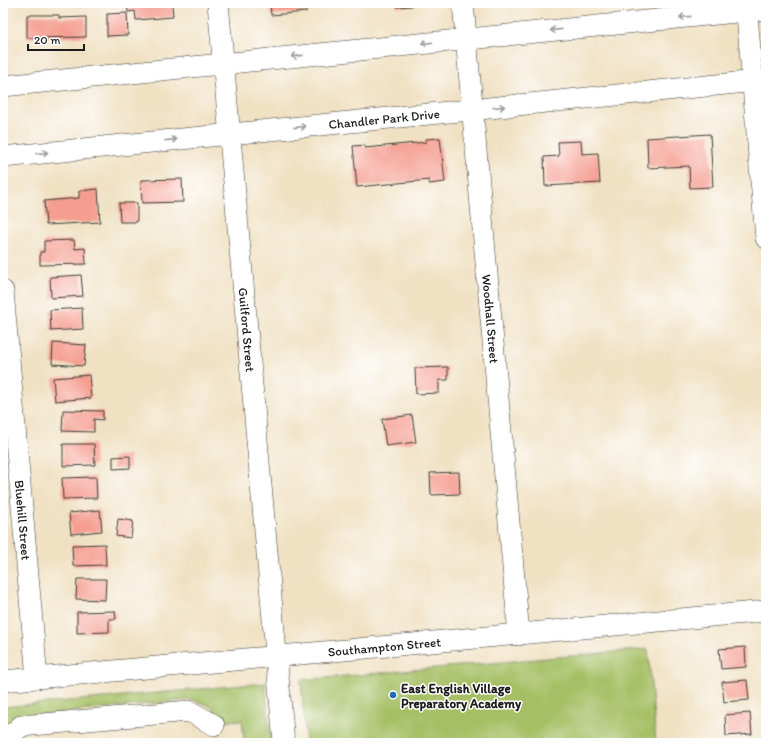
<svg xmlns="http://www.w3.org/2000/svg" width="769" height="746" font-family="Itim,sans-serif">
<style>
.green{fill:#a6bf65;stroke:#616e40}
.building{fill:#f59d90}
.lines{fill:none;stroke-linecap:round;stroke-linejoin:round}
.minor-casing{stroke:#3c3a35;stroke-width:22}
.minor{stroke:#fff;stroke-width:21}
.oneway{stroke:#999}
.poi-dot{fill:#1f6fb2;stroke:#fff;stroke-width:1.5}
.labels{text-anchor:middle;stroke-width:3;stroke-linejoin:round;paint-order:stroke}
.street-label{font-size:13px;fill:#1c1c1c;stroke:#fff}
.poi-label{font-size:13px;font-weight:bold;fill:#1c1c1c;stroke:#fff;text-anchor:start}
</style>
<rect width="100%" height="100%" fill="#fff"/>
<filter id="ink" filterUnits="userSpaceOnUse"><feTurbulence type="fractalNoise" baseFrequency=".025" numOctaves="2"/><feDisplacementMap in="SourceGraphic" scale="8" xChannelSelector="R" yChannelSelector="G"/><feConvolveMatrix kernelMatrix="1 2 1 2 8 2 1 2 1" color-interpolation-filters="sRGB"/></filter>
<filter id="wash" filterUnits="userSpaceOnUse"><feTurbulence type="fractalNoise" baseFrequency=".012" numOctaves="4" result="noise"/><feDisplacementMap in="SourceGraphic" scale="16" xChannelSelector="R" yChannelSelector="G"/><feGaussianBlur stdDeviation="0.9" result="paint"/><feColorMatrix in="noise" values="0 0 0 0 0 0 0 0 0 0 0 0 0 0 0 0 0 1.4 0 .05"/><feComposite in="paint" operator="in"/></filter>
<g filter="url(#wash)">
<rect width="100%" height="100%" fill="#f0e1c3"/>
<g class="green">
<polygon points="648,649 656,743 306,743 301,680"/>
<path d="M 265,683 L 271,743 L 244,743 L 242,720 L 222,721 C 212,705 207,703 188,700 L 21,717 L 3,726 L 3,707 Z"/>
</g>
<g id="blocks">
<g class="building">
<polygon points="127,3 172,3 173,17 136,20 135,11 128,12"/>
<polygon points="270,3 306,3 306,12 271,15"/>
<polygon points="397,3 412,3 412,6 397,7"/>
<polygon points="127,13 128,35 107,36 107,14"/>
<polygon points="27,15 59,15 59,18 86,17 86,37 27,38"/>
<polygon points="710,134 713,187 690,188 689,166 648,168 647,138"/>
<polygon points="440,138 445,182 429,184 429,180 357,187 353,146 365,145 365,148 426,142 426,139"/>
<polygon points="581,141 582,154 598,153 600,183 545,186 544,157 559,156 558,142"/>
<polygon points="182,179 183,202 142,203 141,180"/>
<polygon points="98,189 100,222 46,225 44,201 79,198 79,191"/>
<polygon points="119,203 137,203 137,222 120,222"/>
<polygon points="74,240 75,249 85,248 86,264 40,265 40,252 44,252 44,241"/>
<polygon points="81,275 83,296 51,298 50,277"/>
<polygon points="82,308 83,329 51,331 50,310"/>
<polygon points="53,343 86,345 84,366 52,364"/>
<polygon points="448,367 448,380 439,380 439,393 416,394 415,368"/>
<polygon points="89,375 91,398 55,401 53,378"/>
<polygon points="63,410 103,411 103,420 94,419 94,432 62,431"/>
<polygon points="412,415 416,442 386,446 382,419"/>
<polygon points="63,444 94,444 95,465 63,466"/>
<polygon points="130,456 130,468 113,469 113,457"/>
<polygon points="459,472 460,494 431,495 430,473"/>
<polygon points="96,477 97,498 63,499 62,478"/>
<polygon points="100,510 102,531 71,534 69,513"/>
<polygon points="118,519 133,521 131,538 116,536"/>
<polygon points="105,544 106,565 73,566 72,545"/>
<polygon points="77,579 106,579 105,600 76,599"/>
<polygon points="115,611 116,619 109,619 109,632 77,633 77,612"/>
<polygon points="745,647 746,667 721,669 719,649"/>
<polygon points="747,680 749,700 724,702 722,682"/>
<polygon points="750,713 752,734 726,736 725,715"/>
</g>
</g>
</g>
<g filter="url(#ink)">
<use href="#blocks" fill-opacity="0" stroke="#3c3a35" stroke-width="1"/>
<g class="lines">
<defs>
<g id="minor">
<path id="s1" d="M 218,3 L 284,743"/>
<path id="s2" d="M 463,3 L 519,635"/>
<polyline points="746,3 766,238"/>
<polyline points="3,86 766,9"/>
<path id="s3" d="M 3,157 L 766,80"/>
<path id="s4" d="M 3,291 L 37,678"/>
<path id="s5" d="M 3,681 C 257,657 512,636 766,611"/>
<polyline points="3,742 21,726 189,711 214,725"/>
</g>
</defs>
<use href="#minor" class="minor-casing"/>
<use href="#minor" class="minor"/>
</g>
<defs><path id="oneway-shaft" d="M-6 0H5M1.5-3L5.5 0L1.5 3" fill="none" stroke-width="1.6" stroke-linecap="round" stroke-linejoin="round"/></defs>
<g class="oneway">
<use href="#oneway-shaft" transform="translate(685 17) rotate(174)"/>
<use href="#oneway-shaft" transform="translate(556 30) rotate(174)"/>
<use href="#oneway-shaft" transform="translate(427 43) rotate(174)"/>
<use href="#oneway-shaft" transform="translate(297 56) rotate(174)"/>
<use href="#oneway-shaft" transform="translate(499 107) rotate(-6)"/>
<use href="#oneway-shaft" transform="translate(300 127) rotate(-6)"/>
<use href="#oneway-shaft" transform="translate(171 140) rotate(-6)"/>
<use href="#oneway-shaft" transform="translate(42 153) rotate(-6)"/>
</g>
</g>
<circle class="poi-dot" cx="393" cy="695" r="4"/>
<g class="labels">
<g class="street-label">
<text dy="5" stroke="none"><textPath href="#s3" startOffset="383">Chandler Park Drive</textPath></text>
<text dy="5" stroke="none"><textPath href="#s2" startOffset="317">Woodhall Street</textPath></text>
<text dy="5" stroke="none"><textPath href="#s1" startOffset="328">Guilford Street</textPath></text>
<text dy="5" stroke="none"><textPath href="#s4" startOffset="230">Bluehill Street</textPath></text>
<text dy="5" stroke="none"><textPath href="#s5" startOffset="383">Southampton Street</textPath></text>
</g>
<g class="poi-label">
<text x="401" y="693">East English Village<tspan x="401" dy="15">Preparatory Academy</tspan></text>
</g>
</g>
<rect width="769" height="746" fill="none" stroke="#fff" stroke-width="16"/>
<path d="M28 44v6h56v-6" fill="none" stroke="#1c1c1c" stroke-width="2"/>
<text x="34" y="44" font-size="12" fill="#1c1c1c" stroke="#ffffff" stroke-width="3" paint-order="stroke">20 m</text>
</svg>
